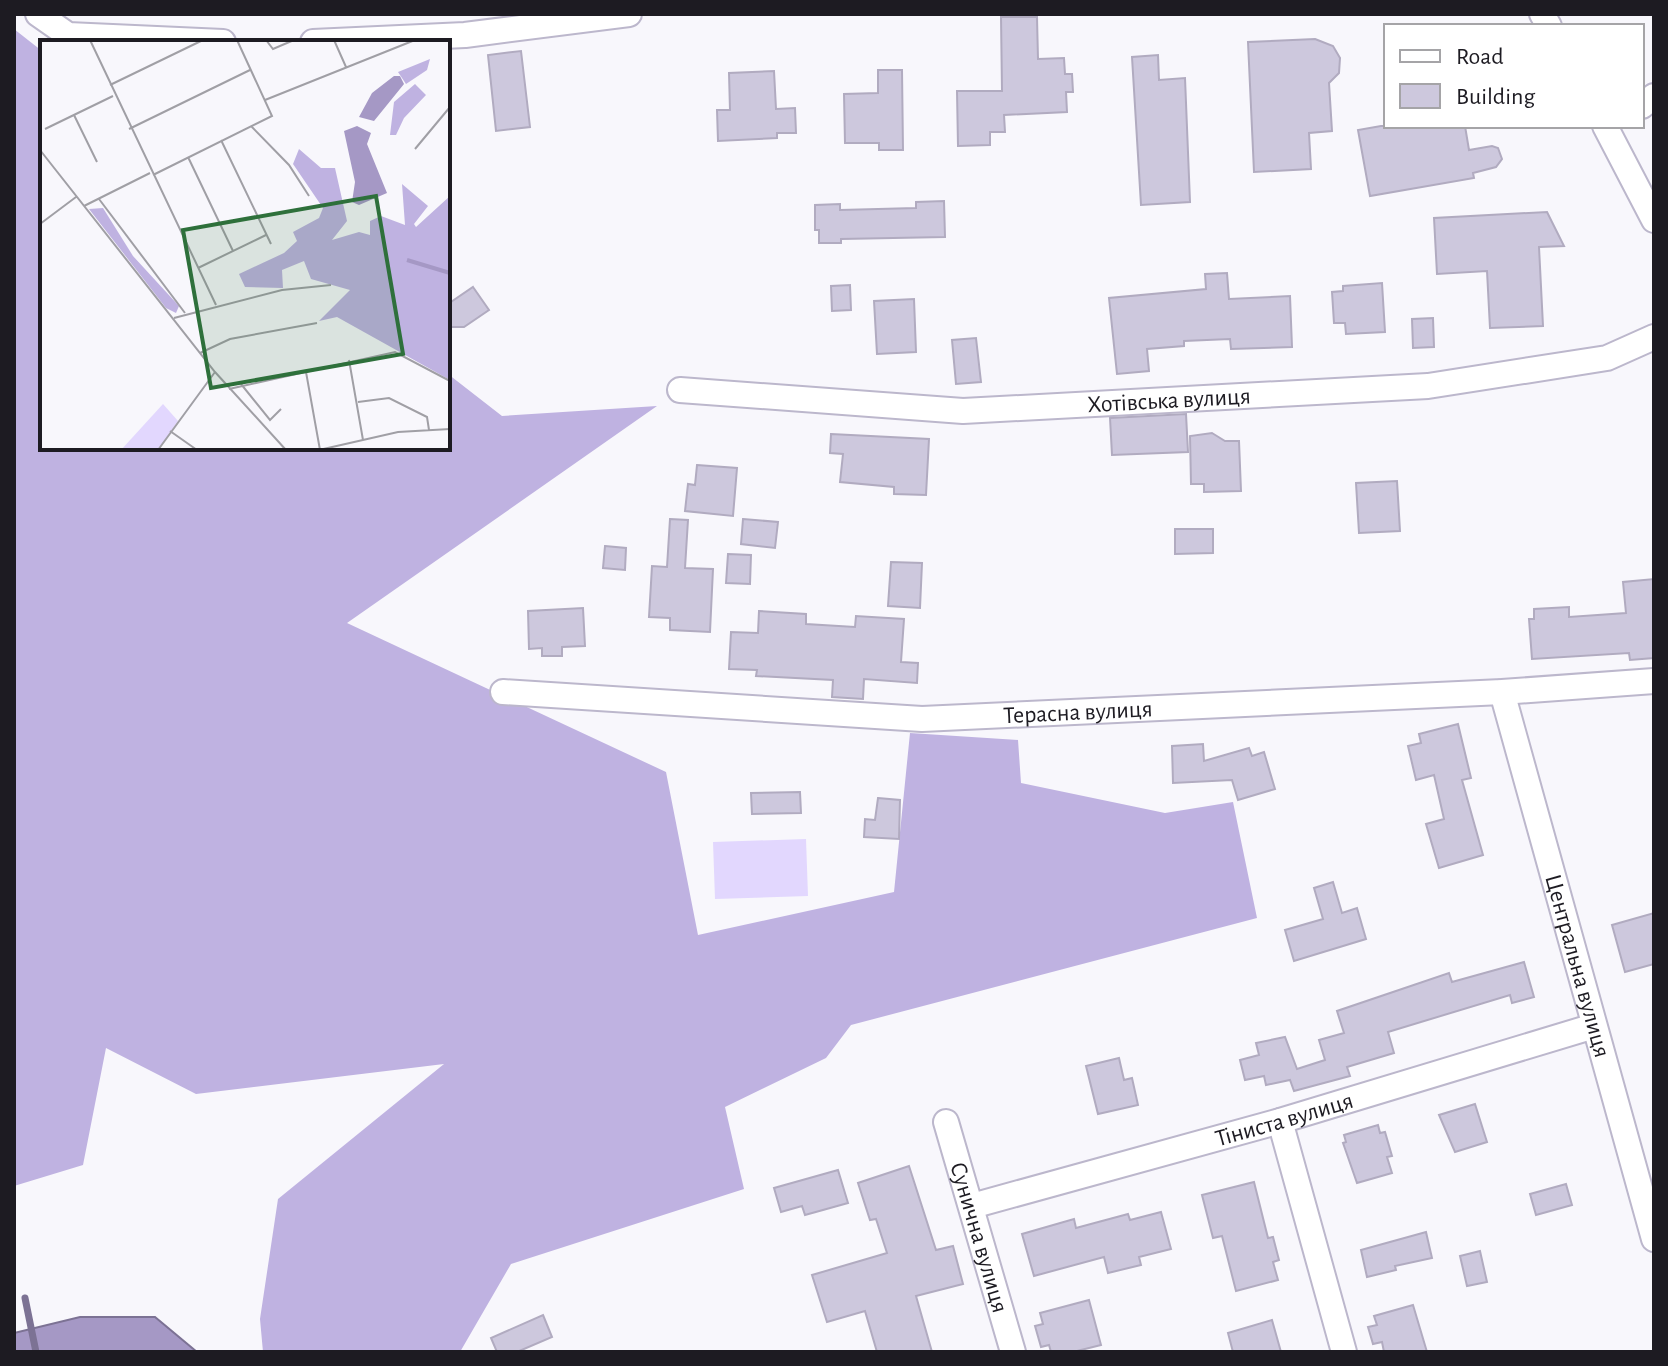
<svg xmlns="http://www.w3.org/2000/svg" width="1668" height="1366" font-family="'Alegreya Sans',sans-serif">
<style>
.green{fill:#e2d7fe}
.forest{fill:#bfb2e1}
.water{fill:#a598c5;stroke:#7c7294;stroke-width:2}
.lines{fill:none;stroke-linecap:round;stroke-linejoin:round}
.stream{stroke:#7c7294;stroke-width:7}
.building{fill:#cdc8dd;stroke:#b1abc0;stroke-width:2}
.minor-casing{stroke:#bcb7cc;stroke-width:28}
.minor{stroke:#fff;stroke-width:24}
.labels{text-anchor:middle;stroke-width:8;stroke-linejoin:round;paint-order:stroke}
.street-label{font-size:24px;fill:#1d1b22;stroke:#fff}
.inset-river{fill:none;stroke:#a598c5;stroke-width:4}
.inset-road{fill:none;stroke:#a09fa5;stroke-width:2}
.view{fill:#2e703b;fill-opacity:0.15;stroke:#2e703b;stroke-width:4}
.inset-edge{fill:none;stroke:#1d1b22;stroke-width:4}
</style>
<rect width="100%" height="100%" fill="#f8f7fc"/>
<polygon class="green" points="806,839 808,896 715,899 713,842"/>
<polygon class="forest" points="14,29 42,51 42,448 448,448 448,374 502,416 657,406 347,623 666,772 698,935 894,892 910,733 1018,740 1021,783 1165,813 1233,802 1257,918 851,1025 826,1058 725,1107 744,1189 511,1264 460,1352 263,1352 260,1319 278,1199 444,1064 196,1094 106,1048 83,1165 14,1186"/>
<polygon class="water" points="80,1317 155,1317 197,1352 14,1352 14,1333"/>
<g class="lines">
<polyline class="stream" points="25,1298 36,1352"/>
</g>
<g class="building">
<polygon points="1001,17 1037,17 1038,59 1064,58 1065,74 1072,74 1073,92 1066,92 1067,112 1004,115 1005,132 990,132 990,145 958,146 957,91 1002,91"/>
<polygon points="1315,39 1333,46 1340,58 1339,73 1329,83 1332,131 1309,133 1311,169 1254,172 1248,42"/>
<polygon points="521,51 530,127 496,131 488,55"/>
<polygon points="1158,55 1159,80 1185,78 1190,202 1141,205 1132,57"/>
<polygon points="878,70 902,70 903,150 879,150 879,143 845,143 844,94 878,93"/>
<polygon points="774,71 776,109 795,108 796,133 777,133 777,138 718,141 717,110 730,110 729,73"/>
<polygon points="1381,126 1465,126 1469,150 1492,146 1498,148 1502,159 1496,167 1473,173 1474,178 1370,196 1358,130"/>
<polygon points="944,201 945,237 841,239 841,243 819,243 819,230 815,230 815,205 840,204 840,210 916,208 916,202"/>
<polygon points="1547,212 1564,246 1539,247 1543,326 1490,328 1487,271 1437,274 1434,218"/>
<polygon points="1227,273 1229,299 1290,296 1292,347 1231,349 1230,339 1184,341 1184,346 1147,349 1149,371 1117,374 1109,298 1206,289 1205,274"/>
<polygon points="1382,283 1385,332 1346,334 1345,323 1334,323 1332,292 1343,291 1343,286"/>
<polygon points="850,285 851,310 832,311 831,286"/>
<polygon points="473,287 489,310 464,327 448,327 448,304"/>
<polygon points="914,299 916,352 877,354 874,301"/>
<polygon points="1433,318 1434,347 1413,348 1412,319"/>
<polygon points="976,338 981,382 956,384 952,340"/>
<polygon points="1186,414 1188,452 1112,455 1110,418"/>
<polygon points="1212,433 1225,441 1239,441 1241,491 1204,492 1204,484 1191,484 1190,436"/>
<polygon points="831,434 929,439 926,495 894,494 894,487 840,482 843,454 830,453"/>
<polygon points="697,465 737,468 733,516 685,511 688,484 695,485"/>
<polygon points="1397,481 1400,531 1359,533 1356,483"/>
<polygon points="670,519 688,520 685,568 713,569 710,632 670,630 670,618 649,617 652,566 667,567"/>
<polygon points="743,519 778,522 775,548 741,544"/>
<polygon points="1175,529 1213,529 1213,553 1175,554"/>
<polygon points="605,546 626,548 625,570 603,568"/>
<polygon points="728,554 751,555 750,584 726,583"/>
<polygon points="891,562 922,563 920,608 888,606"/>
<polygon points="1654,579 1654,658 1630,660 1629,653 1532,659 1529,619 1534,619 1534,609 1569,607 1569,617 1626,613 1623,582"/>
<polygon points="583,608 585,646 562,647 562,656 542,656 542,648 529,649 528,611"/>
<polygon points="759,611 806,614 806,624 855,627 856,616 904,619 901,662 918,663 917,683 864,679 863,699 832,697 833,680 756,676 757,670 729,669 731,632 758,633"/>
<polygon points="1458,724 1471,778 1462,780 1483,855 1439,868 1426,824 1444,819 1434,775 1416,780 1408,746 1421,743 1419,734"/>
<polygon points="1203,744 1204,761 1249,748 1252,756 1264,752 1275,789 1238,800 1232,780 1173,783 1172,746"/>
<polygon points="800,792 801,813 752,814 751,793"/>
<polygon points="878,798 900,800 899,839 864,837 865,819 875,820"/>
<polygon points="1333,882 1342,913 1357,908 1366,939 1294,961 1285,930 1323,919 1314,888"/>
<polygon points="1654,913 1654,964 1625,972 1612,925"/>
<polygon points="1524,962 1534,997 1512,1003 1510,995 1388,1032 1394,1053 1347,1067 1350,1076 1294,1091 1290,1080 1266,1085 1264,1076 1245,1080 1240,1060 1259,1055 1256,1043 1285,1037 1297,1069 1325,1060 1319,1040 1344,1033 1337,1011 1449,973 1452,982"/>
<polygon points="1119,1058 1124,1080 1132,1078 1138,1105 1098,1114 1086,1066"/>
<polygon points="1475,1104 1487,1142 1455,1152 1439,1115"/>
<polygon points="1378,1125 1380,1133 1385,1132 1392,1156 1387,1157 1392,1173 1357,1183 1343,1143 1346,1142 1344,1135"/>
<polygon points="909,1166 936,1250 953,1246 963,1284 916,1296 932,1352 877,1352 865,1311 827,1322 812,1275 887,1253 876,1219 870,1220 858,1183"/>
<polygon points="838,1170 848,1203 805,1215 802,1206 781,1212 774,1188"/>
<polygon points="1254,1182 1268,1238 1273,1237 1279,1260 1273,1262 1278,1280 1236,1291 1222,1236 1213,1238 1202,1195"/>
<polygon points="1566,1184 1572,1205 1536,1215 1530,1194"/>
<polygon points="1161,1212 1171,1249 1139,1257 1141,1265 1108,1273 1104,1257 1034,1276 1022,1234 1074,1219 1076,1228 1128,1214 1130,1220"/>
<polygon points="1426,1232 1432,1258 1395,1266 1396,1270 1367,1277 1361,1250"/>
<polygon points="1480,1251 1487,1282 1467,1286 1460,1256"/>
<polygon points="1089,1300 1101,1345 1073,1352 1051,1352 1049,1345 1041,1347 1035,1326 1043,1324 1040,1313"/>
<polygon points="1413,1305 1427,1352 1384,1352 1382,1342 1373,1344 1368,1327 1377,1325 1374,1316"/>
<polygon points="543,1315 552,1337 517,1352 497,1352 491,1338"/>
<polygon points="1272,1320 1281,1352 1233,1352 1228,1333"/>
</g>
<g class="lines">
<defs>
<g id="minor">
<polyline points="38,14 68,35 223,42"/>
<polyline points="1542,14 1549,26"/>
<polyline points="313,42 465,35 629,14"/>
<polyline points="1642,106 1654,96"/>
<polyline points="1605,126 1654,220"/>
<path id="s1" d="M 680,390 L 963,411 L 1428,386 L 1607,358 L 1654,337"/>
<path id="s2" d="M 503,692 L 922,719 L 1502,692 L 1654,681"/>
<path id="s3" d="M 1502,692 L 1654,1239"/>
<polyline points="1280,1121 1344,1352"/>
<path id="s4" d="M 946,1122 L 1013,1352"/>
<path id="s5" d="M 972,1206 L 1280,1121 L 1594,1026"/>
</g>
</defs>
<use href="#minor" class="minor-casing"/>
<use href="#minor" class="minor"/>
</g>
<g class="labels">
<g class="street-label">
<text dy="8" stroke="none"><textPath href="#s1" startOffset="490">Хотівська вулиця</textPath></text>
<text dy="8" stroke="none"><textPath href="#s2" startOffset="576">Терасна вулиця</textPath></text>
<text dy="8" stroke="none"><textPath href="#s3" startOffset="284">Центральна вулиця</textPath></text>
<text dy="8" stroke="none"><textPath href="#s5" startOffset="324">Тіниста вулиця</textPath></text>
<text dy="8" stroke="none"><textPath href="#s4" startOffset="120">Сунична вулиця</textPath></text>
</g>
</g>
<g transform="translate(40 40)">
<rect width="410" height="410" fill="#f8f7fc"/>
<path d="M 123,364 L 138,381 L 118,410 L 81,410 Z" fill="#e2d7fe"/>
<path d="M 390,19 L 387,30 L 366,44 L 358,32 ZM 375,44 L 386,55 L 364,78 L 356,95 L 350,95 L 354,62 ZM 259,109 L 281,128 L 295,128 L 307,181 L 292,200 L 319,192 L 330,195 L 330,181 L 341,176 L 365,185 L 362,144 L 388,166 L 374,184 L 376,187 L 410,156 L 410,340 L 297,277 L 279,281 L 310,250 L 271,239 L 264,221 L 242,230 L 243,248 L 205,247 L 199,234 L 244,213 L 257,201 L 253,192 L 279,178 L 283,168 L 253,124 ZM 63,168 L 93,216 L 139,266 L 136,273 L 126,268 L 49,169 Z" fill="#bfb2e1"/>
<path d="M 354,36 L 360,36 L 364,44 L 334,81 L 319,77 L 332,53 ZM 317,86 L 331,93 L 327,104 L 347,153 L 319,165 L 312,162 L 315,142 L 304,91 Z" fill="#a598c5"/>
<path class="inset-river" d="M 367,220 L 410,233"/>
<path class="inset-road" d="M 50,0 L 176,265M 226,0 L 233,9 L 254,0M 294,0 L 306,27M 70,45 L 163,0M 225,60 L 375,0M 34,75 L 57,122M 211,86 L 249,125 L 269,156M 5,89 L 73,56M 89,89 L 210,30M 181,100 L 231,204M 375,109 L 410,67M 0,110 L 175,332 L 246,410M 148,117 L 193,211M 113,135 L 232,76 L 197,0M 59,159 L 145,273M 44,166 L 110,133M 0,184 L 36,157M 158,228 L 226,195M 134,278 L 242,250 L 291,245M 160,313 L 190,299 L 277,283M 309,320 L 323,400M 266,332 L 280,410M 201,344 L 230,380 L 241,369M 189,349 L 355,312 L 410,341M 318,362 L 349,358 L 387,377 L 389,390M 130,391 L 157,410M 118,410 L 175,332M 279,410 L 358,392 L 410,389"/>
<path class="view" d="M 336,156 L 363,314 L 171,348 L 143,190 Z"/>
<rect width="410" height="410" class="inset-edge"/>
</g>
<rect width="1668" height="1366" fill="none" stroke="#1d1b22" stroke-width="32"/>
<rect x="1384" y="24" width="260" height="104" fill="#ffffff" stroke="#a5a4a7" stroke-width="2"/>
<rect x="1400" y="50" width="40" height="12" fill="#ffffff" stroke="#a5a4a7" stroke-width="2"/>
<text x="1456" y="64" font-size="24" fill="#1d1b22">Road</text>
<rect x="1400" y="84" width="40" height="24" fill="#cdc8dd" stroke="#a5a4a7" stroke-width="2"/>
<text x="1456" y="104" font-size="24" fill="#1d1b22">Building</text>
</svg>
